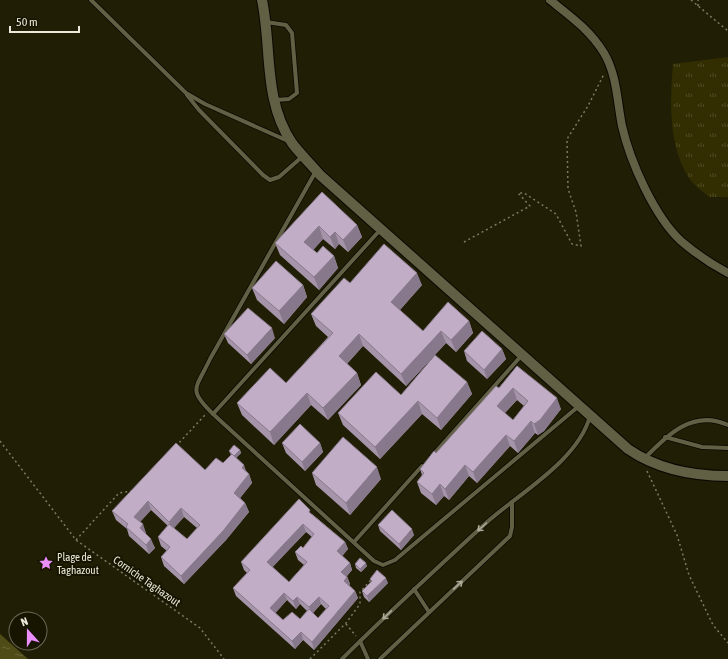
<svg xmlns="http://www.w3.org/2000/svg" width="728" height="659" font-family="'Asap Condensed',sans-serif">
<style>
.grass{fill:url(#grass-tufts)}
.water{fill:url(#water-ripples)}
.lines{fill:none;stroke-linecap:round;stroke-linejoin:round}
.service-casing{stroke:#0a0800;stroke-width:5.5}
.minor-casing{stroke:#0a0800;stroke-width:10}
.tertiary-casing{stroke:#0a0800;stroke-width:12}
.path{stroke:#7c7a66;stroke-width:1.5;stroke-dasharray:2 3;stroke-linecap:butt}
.service{stroke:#615f44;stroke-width:4}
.minor{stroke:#615f44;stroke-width:8}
.tertiary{stroke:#615f44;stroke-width:10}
.wall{fill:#a695aa;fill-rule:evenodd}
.shaded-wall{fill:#87798b}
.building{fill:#c1adc6;stroke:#87798b;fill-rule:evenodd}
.oneway{stroke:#adab97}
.labels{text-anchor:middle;stroke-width:4;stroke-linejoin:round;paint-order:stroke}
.poi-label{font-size:11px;fill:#ebeadb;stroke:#171500;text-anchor:start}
.street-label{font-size:11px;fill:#ebeadb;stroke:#171500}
</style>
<defs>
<pattern id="grass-tufts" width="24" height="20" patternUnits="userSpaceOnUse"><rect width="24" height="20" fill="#322e01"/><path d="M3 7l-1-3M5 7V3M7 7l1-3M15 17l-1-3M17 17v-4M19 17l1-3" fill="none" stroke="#504c25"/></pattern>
<pattern id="water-ripples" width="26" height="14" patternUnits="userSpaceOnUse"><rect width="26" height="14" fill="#504c17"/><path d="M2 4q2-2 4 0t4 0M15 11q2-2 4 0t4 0" fill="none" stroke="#696638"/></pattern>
</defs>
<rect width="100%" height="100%" fill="#201e05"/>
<path class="grass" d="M 728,57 L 728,197 L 709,197 C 703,191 693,185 689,178 C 668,144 670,102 673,64 Z"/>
<polygon class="water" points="0,634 28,659 0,659"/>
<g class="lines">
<defs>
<g id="service">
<polyline points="91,0 186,93 205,104 288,141"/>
<polyline points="266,22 286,25 292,33 297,93 289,99 276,100"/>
<polyline points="187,95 199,110 263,175 270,180 279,177 303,156"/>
<path d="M 316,171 L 210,359 C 196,389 187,389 213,414 L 374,561 L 383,565 L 395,560 L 579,406"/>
<polyline points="213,414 381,229"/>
<polyline points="665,437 702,447 728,448"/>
<polyline points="432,456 522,355"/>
<path d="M 645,458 C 667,435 693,409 728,425"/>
<polyline points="354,542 422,466"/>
<polyline points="414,589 429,612"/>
<polyline points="360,641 368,659"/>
<path d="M 342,659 C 389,612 437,568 486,523 C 518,494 578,461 590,416"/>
<polyline points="380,659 510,536 512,527 512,502"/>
</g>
<path id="minor" d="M 550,0 C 570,16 590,30 604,53 C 617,75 617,101 622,126 C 630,161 654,216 681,241 C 695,253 711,264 728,273"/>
<path id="tertiary" d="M 262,0 C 272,48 263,100 292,143 C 300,154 311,164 320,175 L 628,449 C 657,469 694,476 728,476"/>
</defs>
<use href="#service" class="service-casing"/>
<use href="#minor" class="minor-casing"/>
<use href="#tertiary" class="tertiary-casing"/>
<g class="path">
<polyline points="691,0 728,31"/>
<polyline points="698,6 698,0"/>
<polyline points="464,242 530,206 518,193 524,193 556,214 572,244 581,246 576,212 568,189 567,139 588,106 604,74"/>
<polyline points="0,441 76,540 200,628 224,659"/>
<polyline points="176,446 205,415"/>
<polyline points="647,471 677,535 689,575 713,625 728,643"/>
<polyline points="76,540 119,493 132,491"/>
<polyline points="346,624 356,636"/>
<polyline points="310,659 346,623 360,604 360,592 371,580"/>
</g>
<use href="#service" class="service"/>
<use href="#minor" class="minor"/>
<use href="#tertiary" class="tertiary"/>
</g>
<g class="wall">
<polygon points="322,192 357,225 362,237 348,252 339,244 335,249 323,239 313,250 317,253 334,256 338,268 319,290 280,255 275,243"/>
<polygon points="350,283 422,285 400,310 423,331 469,321 473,333 456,352 446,343 406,386 363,346 347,364 357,373 361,385 328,420 311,405 274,445 242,415 237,403 286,383 328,337 316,326 311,314"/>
<polygon points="303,285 307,297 284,324 257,300 252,288"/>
<polygon points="224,334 275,338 251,364 228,343"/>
<polygon points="502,349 506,359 487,379 467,361 464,351"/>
<path d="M 517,366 L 561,409 L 544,431 L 538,435 L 535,433 L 518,453 L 510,446 L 477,483 L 469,476 L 449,500 L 444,496 L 436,505 L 421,493 L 417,482 L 422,475 L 420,469 L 499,388 ZM 517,400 L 524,406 L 513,420 L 505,413 Z"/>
<polygon points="467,382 472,394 441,430 422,414 380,459 343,425 338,413 401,395"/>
<polygon points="282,443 320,443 323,452 305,471 286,453"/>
<path d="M 240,450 L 241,453 L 236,458 L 247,472 L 249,474 L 252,483 L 240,498 L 245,503 L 249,512 L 226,540 L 184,584 L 164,566 L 161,557 L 167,551 L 161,546 L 158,537 L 168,526 L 151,510 L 140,522 L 146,533 L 146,534 L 155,548 L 149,554 L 129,536 L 127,529 L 116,520 L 112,511 L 205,470 L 223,463 L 231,455 L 229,451 ZM 184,517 L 197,528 L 187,539 L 174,528 Z"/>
<polygon points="312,473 381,479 350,515 316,485"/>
<path d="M 312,514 L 345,542 L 348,549 L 342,556 L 350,563 L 352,570 L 347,576 L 350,584 L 349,585 L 355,591 L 358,598 L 314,650 L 303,640 L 295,649 L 236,596 L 233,588 L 247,573 L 244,570 L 241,562 ZM 306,532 L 312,537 L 303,548 L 295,552 L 298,560 L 304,565 L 289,582 L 272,567 ZM 287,600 L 296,609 L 300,604 L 307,611 L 300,619 L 283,620 L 275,613 ZM 321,604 L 326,609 L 318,618 L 313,613 Z"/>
<polygon points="378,525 414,535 401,550 380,531"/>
<polygon points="355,564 367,566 361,572 356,568"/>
<polygon points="370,579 388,583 369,602 364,597 362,591 371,582"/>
</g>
<g class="shaded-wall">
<polygon points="357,225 362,237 348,252 343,240"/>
<polygon points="319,226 323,239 309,255 304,242"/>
<polygon points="335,232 339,244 335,249 330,237"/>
<polygon points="334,256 338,268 319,290 314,277"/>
<polygon points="417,273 422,285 396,314 391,302"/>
<polygon points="303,285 307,297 284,324 279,311"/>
<polygon points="469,321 473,333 456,352 451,340"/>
<polygon points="272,328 275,338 251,364 247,355"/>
<polygon points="441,331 446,343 406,386 401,374"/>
<polygon points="359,334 363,346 343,368 339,356"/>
<polygon points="502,349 506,359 487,379 484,370"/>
<polygon points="357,373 361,385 328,420 323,408"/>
<polygon points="467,382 472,394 441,430 437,418"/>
<polygon points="513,388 517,400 501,417 497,406"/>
<polygon points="307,393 311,405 274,445 270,432"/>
<polygon points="557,398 561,409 544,431 538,435 534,424"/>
<polygon points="418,401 422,414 380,459 375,447"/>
<polygon points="531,421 535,433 518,453 514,441"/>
<polygon points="506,435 510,446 477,483 473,472"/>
<polygon points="320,443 323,452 305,471 302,462"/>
<polygon points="240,450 241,453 235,459 234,456"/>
<polygon points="244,465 247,474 242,468"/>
<polygon points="465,465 469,476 449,500 445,489"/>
<polygon points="377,467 381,479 350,515 346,503"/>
<polygon points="249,474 252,483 237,502 234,493"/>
<polygon points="440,484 444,496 436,505 432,494"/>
<polygon points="148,501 151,510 137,525 134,517"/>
<polygon points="245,503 249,512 226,540 184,584 181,576"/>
<polygon points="181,508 184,517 172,530 169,522"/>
<polygon points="143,524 146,533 143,537 140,528"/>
<polygon points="303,524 306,532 270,570 267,562"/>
<polygon points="412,529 414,535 401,550 399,544"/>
<polygon points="151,539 155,548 149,554 146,545"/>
<polygon points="345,542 348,549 340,559 337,551"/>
<polygon points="350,563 352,570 344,579 341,572"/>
<polygon points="366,563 367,566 361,572 360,569"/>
<polygon points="347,577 350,584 347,588 344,581"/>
<polygon points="386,578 388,583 369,602 367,596"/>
<polygon points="355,591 358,598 314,650 312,642"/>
<polygon points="284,593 287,600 273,616 270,608"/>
<polygon points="297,597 300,604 296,609 293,601"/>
<polygon points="319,597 321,604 312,614 309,607"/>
<polygon points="301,632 303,640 295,649 292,641"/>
</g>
<g class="building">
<polygon points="322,192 357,225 343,240 335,232 330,237 319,226 304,242 317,253 323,246 334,256 314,277 275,243"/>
<polygon points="384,244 417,273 391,302 423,331 448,302 469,321 451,340 441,331 401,374 359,334 339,356 357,373 323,408 307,393 270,432 237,403 270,368 286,383 333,333 311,314 344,278 350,283"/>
<polygon points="276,261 303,285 279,311 252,288"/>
<polygon points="248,308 272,328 247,355 224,334"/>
<polygon points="482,331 502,349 484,370 464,351"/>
<polygon points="435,355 467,382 437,418 418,401 375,447 338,413 376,372 401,395"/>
<path d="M 517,366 L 557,398 L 540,420 L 534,424 L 531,421 L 514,441 L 506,435 L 473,472 L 465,465 L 445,489 L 440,484 L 432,494 L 417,482 L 424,473 L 420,469 L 434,451 L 436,453 L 496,386 L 499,388 ZM 513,388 L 528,401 L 513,420 L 497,406 Z"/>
<polygon points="300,424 320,443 302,462 282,443"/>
<polygon points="343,437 377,467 346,503 312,473"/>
<polygon points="176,443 205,470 216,458 223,463 232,454 244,465 242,468 249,474 234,493 245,503 223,531 181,576 161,557 170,547 158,537 169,524 187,539 200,525 181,508 169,522 148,501 134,517 143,524 140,528 151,539 146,545 126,527 128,524 112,511"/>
<polygon points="234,445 240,450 234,456 229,451"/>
<path d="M 299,499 L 310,510 L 309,512 L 345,542 L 337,551 L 350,563 L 341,572 L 347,577 L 344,581 L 355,591 L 312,642 L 301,632 L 292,641 L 233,588 L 250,570 L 241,562 ZM 303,524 L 314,534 L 303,548 L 301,546 L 295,552 L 307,562 L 289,582 L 267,562 ZM 284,593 L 293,601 L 297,597 L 309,607 L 319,597 L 329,606 L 318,618 L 309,609 L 300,619 L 292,612 L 283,620 L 270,608 Z"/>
<polygon points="392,510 412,529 399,544 378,525"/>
<polygon points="360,558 366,563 360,569 355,564"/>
<polygon points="377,570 386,578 367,596 362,591 372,581 370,579"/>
</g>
<defs><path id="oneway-shaft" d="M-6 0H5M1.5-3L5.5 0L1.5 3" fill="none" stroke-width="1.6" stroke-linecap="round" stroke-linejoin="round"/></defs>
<g class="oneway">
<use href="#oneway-shaft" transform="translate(482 527) rotate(138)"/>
<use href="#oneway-shaft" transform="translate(458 585) rotate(-43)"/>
<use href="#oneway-shaft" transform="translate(387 615) rotate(136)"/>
</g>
<defs>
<symbol id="sight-bare" viewBox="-9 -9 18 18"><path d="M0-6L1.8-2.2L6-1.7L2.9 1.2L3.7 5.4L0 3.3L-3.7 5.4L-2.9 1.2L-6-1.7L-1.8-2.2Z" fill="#ea8dfd" stroke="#171500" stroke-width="2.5" paint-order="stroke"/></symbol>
</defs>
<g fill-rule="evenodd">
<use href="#sight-bare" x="36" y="553" width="20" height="20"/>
</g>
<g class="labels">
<g class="poi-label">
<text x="57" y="561">Plage de<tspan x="57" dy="13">Taghazout</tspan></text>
</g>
<g class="street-label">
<text transform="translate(147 581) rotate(35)" y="4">Corniche Taghazout</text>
</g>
</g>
<g transform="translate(28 631) rotate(339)"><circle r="19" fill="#171500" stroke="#6c6a58"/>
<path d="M0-3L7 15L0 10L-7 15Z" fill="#ea8dfd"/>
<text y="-6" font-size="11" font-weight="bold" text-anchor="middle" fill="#ebeadb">N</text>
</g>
<path d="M10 26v6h69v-6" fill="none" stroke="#ebeadb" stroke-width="2"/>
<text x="16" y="26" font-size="12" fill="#ebeadb" stroke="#171500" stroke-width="3" paint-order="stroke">50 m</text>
</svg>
